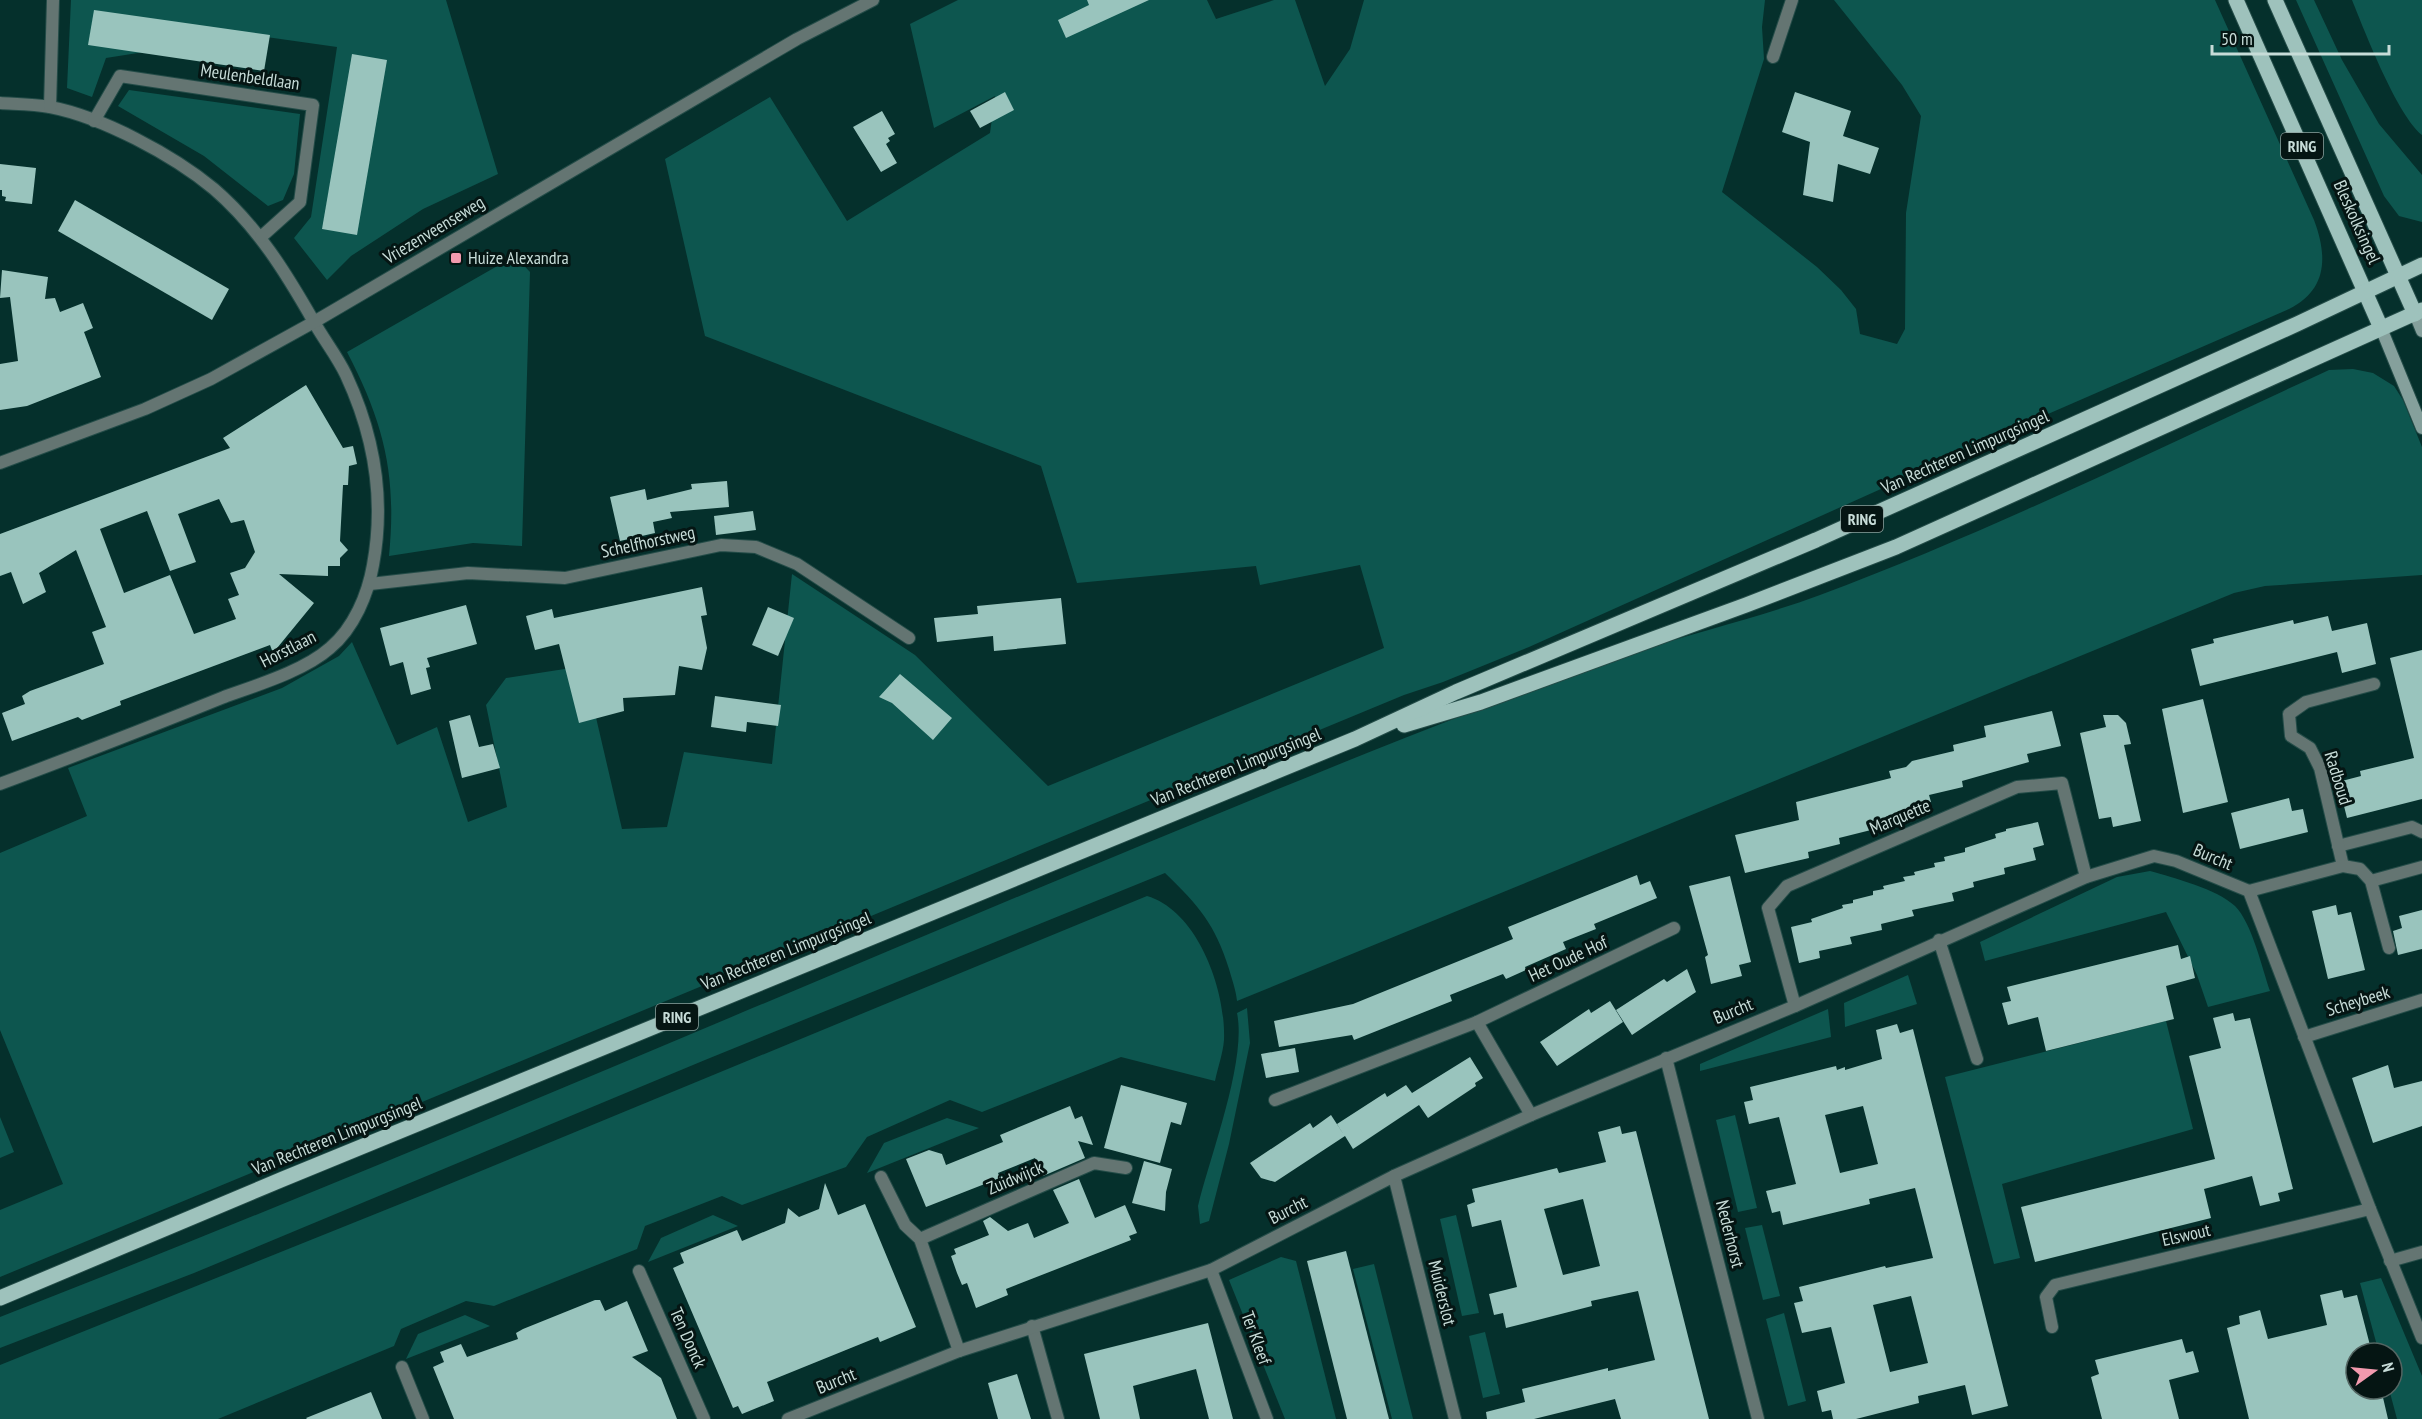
<svg xmlns="http://www.w3.org/2000/svg" width="2422" height="1419" font-family="'PT Sans Narrow',sans-serif">
<style>
.green{fill:#0d564f}
.building{fill:#99c4bd;fill-rule:evenodd}
.lines{fill:none;stroke-linecap:round;stroke-linejoin:round}
.street-casing{stroke:#244c48;stroke-width:14}
.secondary-casing{stroke:#244c48;stroke-width:14}
.primary-casing{stroke:#244c48;stroke-width:17}
.street{stroke:#647572;stroke-width:12}
.secondary{stroke:#85a09c;stroke-width:12}
.primary{stroke:#9ec2bc;stroke-width:15}
.poi-dot{fill:#f29aae;stroke:#051513;stroke-width:2}
.labels{text-anchor:middle;stroke-width:6;stroke-linejoin:round;paint-order:stroke}
.shield{fill:#051513;stroke:#8da09d;stroke-width:1.5}
.shield-label{font-size:16px;font-weight:bold;fill:#c7dcd8}
.street-label{font-size:18px;fill:#c7dcd8;stroke:#051513}
.poi-label{font-size:18px;fill:#c7dcd8;stroke:#051513;text-anchor:start}
</style>
<rect width="100%" height="100%" fill="#05302c"/>
<g class="green">
<polygon points="71,0 446,0 498,174 423,209 351,256 327,280 294,238 311,217 337,47 252,35 106,58 92,97 67,88"/>
<path d="M 958,0 L 1207,0 L 1216,19 L 1274,0 L 1295,0 L 1325,86 L 1350,49 L 1364,0 L 1765,0 L 1762,27 L 1764,59 L 1722,192 L 1817,267 L 1841,290 L 1856,309 L 1860,334 L 1897,344 L 1905,329 L 1906,213 L 1921,116 L 1902,85 L 1834,0 L 2215,0 L 2314,220 C 2328,257 2327,290 2289,309 L 2048,414 L 1529,647 L 1443,682 L 1404,695 L 0,1277 L 0,1210 L 63,1184 L 0,1030 L 0,853 L 87,816 L 68,768 L 282,688 L 339,656 L 352,642 L 397,745 L 437,727 L 468,822 L 507,807 L 486,705 L 506,678 L 584,666 L 622,829 L 667,827 L 684,752 L 772,764 L 792,574 L 915,655 L 1048,786 L 1384,648 L 1360,565 L 1260,585 L 1256,566 L 1077,583 L 1041,466 L 705,336 L 665,159 L 770,97 L 847,221 L 990,133 L 995,96 L 934,128 L 910,24 Z"/>
<polygon points="2296,0 2314,0 2342,60 2379,124 2422,175 2422,222 2399,216 2384,196"/>
<path d="M 2352,0 L 2422,0 L 2422,135 C 2397,115 2365,32 2352,0 Z"/>
<polygon points="129,90 300,114 294,174 283,200 268,206 204,156 118,106"/>
<path d="M 515,256 L 530,272 L 522,546 L 473,543 L 389,556 C 397,475 384,423 347,352 Z"/>
<path d="M 2353,369 L 2373,373 L 2394,386 L 2403,400 L 2422,447 L 2422,575 L 2265,586 L 2234,593 L 1237,1001 C 1236,990 1232,980 1229,969 C 1215,924 1199,906 1165,873 L 705,1060 L 194,1273 L 0,1348 L 0,1317 C 459,1138 910,937 1367,753 C 1457,717 1547,682 1639,651 C 1699,631 1761,617 1820,595 C 1994,530 2161,447 2329,370 Z"/>
<path d="M 2150,871 C 2174,878 2217,889 2235,906 C 2252,923 2262,968 2270,991 L 2208,1007 L 2197,975 L 2166,912 L 1985,961 L 1980,942 L 2117,877 Z"/>
<path d="M 1147,896 C 1198,911 1226,990 1224,1040 C 1223,1053 1218,1067 1215,1081 L 1121,1057 L 982,1112 L 950,1100 L 867,1137 L 846,1167 L 742,1205 L 722,1196 L 645,1226 L 637,1249 L 494,1306 L 466,1301 L 401,1329 L 394,1346 L 218,1419 L 0,1419 L 0,1365 L 430,1192 Z"/>
<polygon points="1908,975 1917,1004 1845,1027 1844,1003"/>
<path d="M 1247,1008 L 1250,1043 L 1229,1144 L 1209,1221 L 1200,1224 L 1198,1206 C 1210,1156 1247,1061 1237,1013 Z"/>
<polygon points="1828,1009 1831,1037 1700,1071 1700,1064"/>
<polygon points="2166,1021 2193,1129 2002,1184 2020,1258 1994,1264 1945,1077"/>
<polygon points="1735,1115 1757,1208 1738,1212 1716,1120"/>
<polygon points="0,1117 14,1152 0,1158"/>
<polygon points="947,1118 979,1128 867,1173 884,1143"/>
<polygon points="713,1215 738,1226 648,1262 661,1238"/>
<polygon points="1456,1215 1479,1313 1462,1316 1440,1219"/>
<polygon points="1762,1225 1780,1296 1763,1300 1745,1228"/>
<polygon points="1281,1257 1296,1261 1336,1419 1285,1419 1229,1280"/>
<polygon points="1374,1264 1413,1419 1392,1419 1353,1269"/>
<polygon points="2381,1278 2422,1376 2422,1419 2397,1419 2389,1389 2392,1389 2392,1353 2379,1353 2360,1283"/>
<polygon points="1784,1313 1806,1401 1788,1406 1766,1319"/>
<polygon points="465,1315 490,1326 406,1359 418,1334"/>
<polygon points="1485,1332 1500,1394 1483,1398 1469,1336"/>
</g>
<g class="building">
<polygon points="1087,0 1149,0 1066,38 1058,20 1089,5"/>
<polygon points="94,10 270,35 264,71 88,45"/>
<polygon points="352,54 387,60 357,235 322,229"/>
<polygon points="1005,92 1014,110 980,128 970,111"/>
<polygon points="1795,92 1851,111 1843,136 1879,148 1870,174 1838,164 1833,202 1803,195 1810,142 1782,132"/>
<polygon points="882,111 895,134 888,138 890,141 886,144 897,163 881,172 853,127"/>
<polygon points="0,164 36,168 32,204 5,201 6,197 2,196 2,190 0,190"/>
<polygon points="75,200 229,289 212,320 58,231"/>
<polygon points="2,270 48,277 45,299 55,298 60,312 83,303 93,328 84,332 101,377 27,406 0,410 0,364 18,361 10,297 0,298"/>
<path d="M 306,385 L 343,448 L 353,446 L 357,464 L 349,466 L 348,485 L 343,485 L 340,541 L 348,550 L 340,558 L 340,566 L 328,566 L 328,576 L 279,574 L 314,603 L 273,653 L 270,645 L 120,701 L 121,705 L 82,720 L 78,717 L 12,741 L 2,713 L 25,704 L 22,696 L 30,691 L 104,664 L 92,632 L 106,627 L 76,550 L 39,573 L 46,592 L 23,604 L 11,572 L 0,576 L 0,534 L 230,448 L 223,438 ZM 219,499 L 231,523 L 244,520 L 255,552 L 245,568 L 230,573 L 239,595 L 228,599 L 236,619 L 194,634 L 170,575 L 124,593 L 100,529 L 147,511 L 170,571 L 196,562 L 178,514 Z"/>
<polygon points="727,481 729,507 670,512 672,518 653,522 655,533 620,541 610,497 645,489 647,500 692,489 691,484"/>
<polygon points="753,511 756,530 716,535 714,516"/>
<polygon points="702,587 707,615 701,616 707,648 702,670 679,666 675,695 623,698 624,711 579,723 559,644 535,650 526,616 552,609 554,618"/>
<polygon points="1061,598 1066,644 994,651 993,636 937,642 934,618 978,614 977,606"/>
<polygon points="466,605 477,644 427,658 430,667 426,668 431,689 411,695 403,662 390,666 380,628"/>
<polygon points="768,607 794,618 778,656 752,645"/>
<polygon points="2328,616 2332,631 2367,623 2376,664 2342,673 2337,652 2200,686 2191,649 2214,643 2213,639 2293,620 2294,624"/>
<polygon points="2422,650 2422,799 2347,818 2338,782 2361,776 2360,771 2414,758 2390,658"/>
<polygon points="900,674 952,718 933,740 892,703 879,697"/>
<polygon points="715,696 781,705 778,726 747,722 746,732 711,727"/>
<polygon points="2203,699 2228,802 2183,813 2162,709"/>
<polygon points="2052,711 2061,746 2027,754 2029,762 1962,781 1963,787 1929,795 1931,802 1900,811 1901,817 1869,825 1871,830 1839,838 1840,844 1808,852 1809,858 1745,873 1735,835 1799,820 1796,802 1891,778 1889,771 1906,767 1912,761 1954,751 1953,745 1986,737 1984,726"/>
<polygon points="470,715 479,747 493,744 500,768 462,778 449,721"/>
<polygon points="2103,715 2118,715 2126,723 2131,744 2124,745 2141,821 2113,827 2111,817 2099,819 2080,733 2106,727"/>
<polygon points="2289,798 2292,811 2303,809 2308,832 2240,849 2231,813"/>
<polygon points="2038,822 2044,845 2033,848 2036,860 2004,868 2005,874 1973,882 1974,887 1952,893 1954,901 1912,910 1914,916 1881,924 1882,930 1850,937 1852,944 1819,951 1820,958 1799,963 1791,927 1812,922 1811,919 1843,908 1842,905 1853,903 1853,900 1873,895 1873,891 1884,889 1883,886 1905,881 1903,877 1915,875 1914,872 1935,867 1934,863 1945,861 1944,857 1965,852 1965,848 1996,838 1995,834 2006,831 2006,829"/>
<polygon points="1637,875 1640,885 1650,881 1657,898 1594,924 1596,929 1563,942 1566,949 1525,967 1526,970 1506,979 1503,974 1450,995 1452,1001 1354,1040 1352,1035 1279,1047 1274,1021 1353,1004 1513,939 1508,927"/>
<polygon points="1730,876 1751,962 1739,965 1742,976 1711,984 1705,957 1708,955 1689,886"/>
<polygon points="2336,905 2338,915 2351,912 2365,970 2328,979 2312,911"/>
<polygon points="2422,910 2422,949 2398,955 2393,931 2402,928 2399,916"/>
<polygon points="2178,945 2181,959 2190,956 2195,978 2166,986 2174,1019 2046,1051 2038,1017 2008,1025 2002,1003 2011,1001 2007,987"/>
<polygon points="1687,969 1696,992 1632,1035 1616,1010 1664,979 1667,982"/>
<polygon points="1610,1001 1623,1022 1557,1066 1540,1042 1589,1009 1591,1013"/>
<polygon points="2233,1013 2235,1021 2250,1018 2293,1189 2278,1193 2280,1201 2260,1206 2252,1176 2204,1189 2211,1218 2035,1262 2021,1207 2215,1159 2189,1056 2221,1048 2213,1018"/>
<path d="M 1897,1024 L 1900,1033 L 1913,1029 L 2008,1406 L 1972,1415 L 1965,1385 L 1918,1396 L 1919,1403 L 1856,1419 L 1833,1419 L 1831,1410 L 1822,1412 L 1817,1391 L 1845,1383 L 1831,1327 L 1802,1333 L 1794,1303 L 1803,1301 L 1799,1287 L 1885,1266 L 1886,1268 L 1933,1258 L 1915,1188 L 1869,1199 L 1870,1204 L 1783,1225 L 1780,1211 L 1772,1213 L 1766,1191 L 1796,1184 L 1779,1117 L 1749,1124 L 1744,1102 L 1753,1100 L 1750,1087 L 1836,1066 L 1837,1070 L 1845,1067 L 1845,1070 L 1882,1059 L 1876,1030 ZM 1863,1106 L 1878,1164 L 1840,1173 L 1825,1115 ZM 1911,1296 L 1928,1363 L 1890,1372 L 1873,1305 Z"/>
<polygon points="1295,1048 1299,1072 1266,1078 1261,1054"/>
<polygon points="1470,1057 1483,1078 1475,1083 1476,1086 1428,1118 1419,1105 1353,1149 1345,1136 1275,1182 1261,1178 1250,1163 1310,1123 1313,1128 1331,1115 1344,1135 1337,1124 1385,1093 1387,1097 1406,1085 1412,1093"/>
<polygon points="2388,1065 2394,1088 2422,1081 2422,1126 2373,1143 2352,1078"/>
<polygon points="1121,1085 1187,1103 1181,1125 1171,1122 1160,1163 1104,1148"/>
<polygon points="1070,1106 1075,1119 1082,1116 1093,1145 1078,1141 1085,1158 1043,1176 1035,1158 998,1173 1000,1178 926,1207 906,1159 929,1150 942,1154 946,1165 1003,1142 1000,1135"/>
<path d="M 1620,1126 L 1622,1134 L 1636,1131 L 1709,1419 L 1621,1419 L 1615,1399 L 1534,1419 L 1487,1419 L 1486,1412 L 1525,1402 L 1522,1389 L 1608,1368 L 1608,1371 L 1655,1360 L 1638,1291 L 1591,1301 L 1592,1306 L 1506,1328 L 1503,1313 L 1494,1315 L 1489,1294 L 1517,1287 L 1501,1220 L 1472,1227 L 1467,1205 L 1475,1202 L 1472,1189 L 1557,1168 L 1559,1173 L 1606,1162 L 1598,1132 ZM 1583,1199 L 1600,1266 L 1563,1275 L 1544,1209 Z"/>
<polygon points="1144,1161 1172,1169 1166,1192 1165,1211 1132,1203"/>
<polygon points="1079,1179 1095,1218 1125,1205 1137,1233 1129,1236 1131,1240 1006,1289 1008,1295 976,1308 967,1283 962,1285 957,1273 951,1256 956,1254 954,1249 989,1235 983,1221 990,1217 1008,1231 1028,1223 1034,1238 1069,1223 1053,1190"/>
<polygon points="825,1183 838,1215 865,1204 916,1327 880,1342 878,1337 767,1382 774,1401 742,1414 738,1406 733,1408 673,1268 684,1263 680,1253 737,1230 742,1241 785,1223 788,1208 799,1217 819,1209"/>
<polygon points="1346,1251 1389,1419 1347,1419 1307,1261"/>
<polygon points="2342,1290 2344,1298 2357,1295 2372,1353 2356,1353 2356,1389 2381,1389 2388,1419 2249,1419 2227,1328 2240,1324 2239,1316 2260,1310 2268,1339 2327,1325 2320,1295"/>
<polygon points="595,1300 600,1300 605,1311 627,1301 648,1351 632,1357 661,1378 677,1419 454,1419 433,1367 444,1362 440,1352 461,1344 467,1357 518,1339 516,1333 523,1329"/>
<polygon points="1208,1323 1233,1419 1209,1419 1196,1369 1133,1386 1140,1419 1100,1419 1084,1354"/>
<polygon points="2182,1339 2186,1353 2193,1351 2199,1372 2169,1380 2179,1419 2102,1419 2091,1377 2099,1374 2095,1360"/>
<polygon points="1017,1374 1031,1419 998,1419 988,1383"/>
<polygon points="371,1392 382,1419 307,1419 306,1418"/>
</g>
<g class="lines">
<defs>
<g id="street">
<polyline points="1773,57 1792,0"/>
<path d="M 0,103 C 16,104 34,104 50,107 C 102,117 173,155 214,189 C 258,227 286,273 314,322 C 324,340 337,356 346,375 C 374,435 385,500 373,565 C 368,594 354,628 330,648 C 304,671 257,685 224,697 C 150,727 75,756 0,784"/>
<polyline points="50,107 53,0"/>
<polyline points="94,121 120,76 313,105 300,202 261,237"/>
<polyline points="0,463 145,409 211,379 314,322 797,39 873,0"/>
<polyline points="370,584 468,573 565,578 721,545 756,547 797,564 909,638"/>
<polyline points="2338,846 2412,827 2422,832"/>
<polyline points="2343,866 2320,768 2310,748 2291,736 2289,714 2306,702 2374,684"/>
<polyline points="2371,881 2422,867"/>
<polyline points="2249,891 2343,866 2360,869 2371,881 2389,948"/>
<polyline points="1939,940 1977,1059"/>
<polyline points="1795,1006 1768,908 1787,886 2017,787 2062,783 2086,877"/>
<polyline points="1477,1022 1531,1115"/>
<polyline points="2304,1037 2422,1000"/>
<polyline points="1666,1058 1758,1419"/>
<polyline points="1275,1100 1477,1022 1674,928"/>
<polyline points="1394,1176 1455,1419"/>
<polyline points="881,1177 905,1225 920,1239 959,1351"/>
<polyline points="920,1239 1094,1163 1126,1168"/>
<polyline points="2390,1261 2422,1252"/>
<polyline points="1211,1270 1267,1419"/>
<polyline points="639,1271 704,1419"/>
<polyline points="1032,1326 1058,1419"/>
<polyline points="2052,1327 2046,1297 2055,1285 2370,1209"/>
<polyline points="402,1367 423,1419"/>
<polyline points="788,1419 959,1351 1211,1270 1394,1176 1531,1115 1795,1006 2086,877 2154,856 2176,861 2249,891 2370,1209 2422,1338"/>
</g>
<g id="secondary">
<polyline points="2415,314 2422,331"/>
<polyline points="2381,328 2422,428"/>
</g>
<g id="primary">
<polyline points="2236,0 2381,328"/>
<polyline points="2275,0 2415,314"/>
<polyline points="1404,725 1481,702 1746,605 1896,547 2422,310"/>
<polyline points="0,1298 283,1179 1355,739 1456,692 1816,540 2297,324 2422,265"/>
</g>
</defs>
<use href="#street" class="street-casing"/>
<use href="#secondary" class="secondary-casing"/>
<use href="#primary" class="primary-casing"/>
<use href="#street" class="street"/>
<use href="#secondary" class="secondary"/>
<use href="#primary" class="primary"/>
</g>
<rect class="poi-dot" x="450" y="252" width="12" height="12" rx="3"/>
<g class="labels">
<g class="shield">
<rect x="2281" y="133" width="42" height="26" rx="4.5"/>
<rect x="1841" y="506" width="42" height="26" rx="4.5"/>
<rect x="656" y="1004" width="42" height="26" rx="4.5"/>
</g>
<g class="shield-label">
<text x="2302" y="152">RING</text>
<text x="1862" y="525">RING</text>
<text x="677" y="1023">RING</text>
</g>
<g class="street-label">
<text transform="translate(250 77) rotate(8)" y="6">Meulenbeldlaan</text>
<text transform="translate(2357 222) rotate(66)" y="6">Bleskolksingel</text>
<text transform="translate(434 230) rotate(-31)" y="6">Vriezenveenseweg</text>
<text transform="translate(1965 452) rotate(-24)" y="6">Van Rechteren Limpurgsingel</text>
<text transform="translate(648 542) rotate(-12)" y="6">Schelfhorstweg</text>
<text transform="translate(288 649) rotate(-27)" y="6">Horstlaan</text>
<text transform="translate(1236 767) rotate(-22)" y="6">Van Rechteren Limpurgsingel</text>
<text transform="translate(2338 778) rotate(73)" y="6">Radboud</text>
<text transform="translate(1900 817) rotate(-23)" y="6">Marquette</text>
<text transform="translate(2213 857) rotate(23)" y="6">Burcht</text>
<text transform="translate(786 951) rotate(-22)" y="6">Van Rechteren Limpurgsingel</text>
<text transform="translate(1568 959) rotate(-25)" y="6">Het Oude Hof</text>
<text transform="translate(2358 1001) rotate(-17)" y="6">Scheybeek</text>
<text transform="translate(1733 1011) rotate(-22)" y="6">Burcht</text>
<text transform="translate(337 1136) rotate(-22)" y="6">Van Rechteren Limpurgsingel</text>
<text transform="translate(1015 1178) rotate(-23)" y="6">Zuidwijck</text>
<text transform="translate(1288 1210) rotate(-27)" y="6">Burcht</text>
<text transform="translate(1730 1234) rotate(76)" y="6">Nederhorst</text>
<text transform="translate(2186 1235) rotate(-13)" y="6">Elswout</text>
<text transform="translate(1442 1293) rotate(76)" y="6">Muiderslot</text>
<text transform="translate(688 1338) rotate(66)" y="6">Ten Donck</text>
<text transform="translate(1256 1338) rotate(70)" y="6">Ter Kleef</text>
<text transform="translate(836 1381) rotate(-22)" y="6">Burcht</text>
</g>
<g class="poi-label">
<text x="468" y="264">Huize Alexandra</text>
</g>
</g>
<g transform="translate(2374 1371) rotate(75)"><circle r="28" fill="#051513" stroke="#536562" stroke-width="1.5"/>
<path d="M0-4.5L10 22L0 15L-10 22Z" fill="#f29aae"/>
<text y="-9" font-size="16" font-weight="bold" text-anchor="middle" fill="#c7dcd8">N</text>
</g>
<path d="M2212 45v9h177v-9" fill="none" stroke="#c7dcd8" stroke-width="3"/>
<text x="2221" y="45" font-size="18" fill="#c7dcd8" stroke="#051513" stroke-width="4.5" paint-order="stroke">50 m</text>
</svg>
